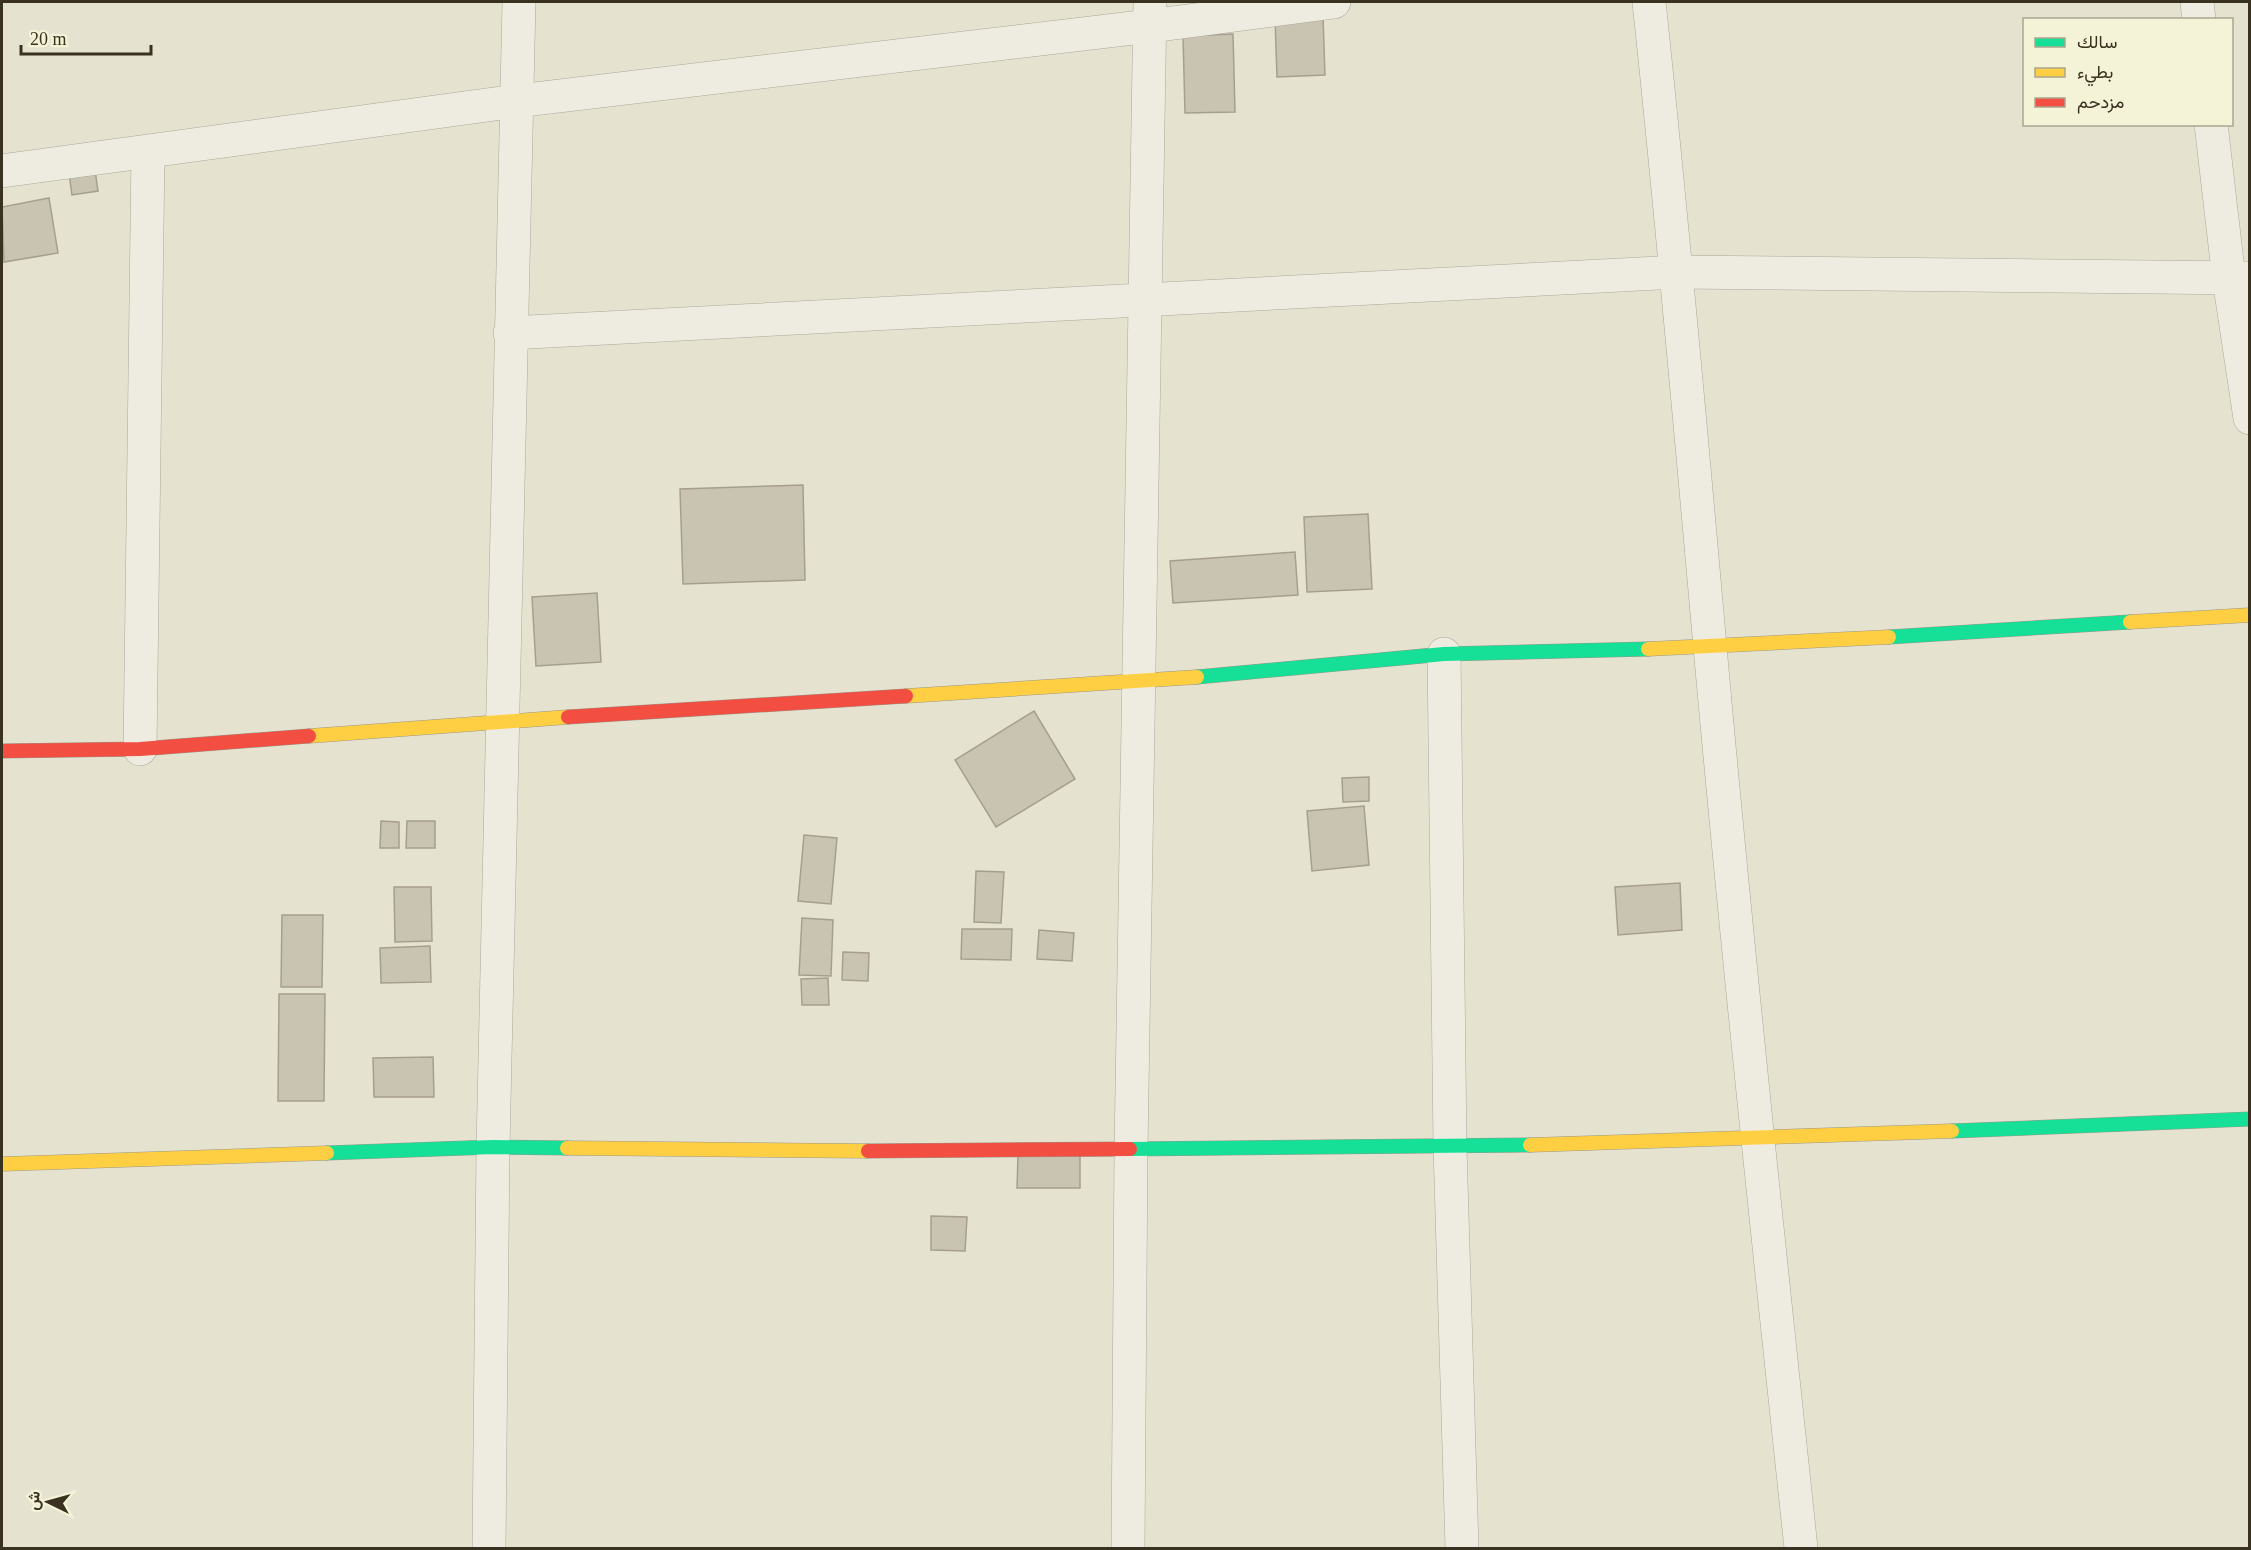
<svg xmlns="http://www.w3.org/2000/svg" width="2251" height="1550" font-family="'Times New Roman',Vazirmatn,serif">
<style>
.building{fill:#c9c3b1;stroke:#a69f8f;stroke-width:1.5}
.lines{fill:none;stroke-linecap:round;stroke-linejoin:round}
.street-casing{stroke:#aba898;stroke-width:34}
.fast-casing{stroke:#9a9788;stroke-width:15}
.slow-casing{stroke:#9a9788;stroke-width:15}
.jam-casing{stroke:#9a9788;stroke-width:15}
.street{stroke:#eeece1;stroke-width:33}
.fast{stroke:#16e098;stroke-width:14}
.slow{stroke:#ffcf43;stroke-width:14}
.jam{stroke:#f24e42;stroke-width:14}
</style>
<rect width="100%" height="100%" fill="#e5e3d0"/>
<g class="building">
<polygon points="1323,16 1325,75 1277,77 1275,18"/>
<polygon points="1233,34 1235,112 1185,113 1183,36"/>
<polygon points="94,163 98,191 72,195 68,167"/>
<polygon points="49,198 58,253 4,262 2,207"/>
<polygon points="803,485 805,580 683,584 680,489"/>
<polygon points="1368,514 1372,589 1307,592 1304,517"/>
<polygon points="1295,552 1298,595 1173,603 1170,561"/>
<polygon points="597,593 601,662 536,666 532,597"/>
<polygon points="1034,711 1075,779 996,827 955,760"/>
<polygon points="1369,777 1369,801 1343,802 1342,778"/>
<polygon points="1364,806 1369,865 1312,871 1307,811"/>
<polygon points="381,821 399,822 399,848 380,848"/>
<polygon points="407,821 435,821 435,848 406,848"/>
<polygon points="804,835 837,838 831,904 798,901"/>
<polygon points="976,871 1004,872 1001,923 974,922"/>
<polygon points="1680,883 1682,930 1618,935 1615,887"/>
<polygon points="394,887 431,887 432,941 395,942"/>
<polygon points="282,915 323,915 322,987 281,987"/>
<polygon points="802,918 833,920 831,976 799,975"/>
<polygon points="962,929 1012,929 1011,960 961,959"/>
<polygon points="1039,930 1074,933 1072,961 1037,959"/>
<polygon points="430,946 431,982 381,983 380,948"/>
<polygon points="843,952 869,953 868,981 842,980"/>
<polygon points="828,978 829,1005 802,1005 801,979"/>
<polygon points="279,994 325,994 324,1101 278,1101"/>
<polygon points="433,1057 434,1097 374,1097 373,1058"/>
<polygon points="1018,1155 1080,1155 1080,1188 1017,1188"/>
<polygon points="931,1216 967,1217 965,1251 931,1250"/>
</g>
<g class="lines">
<defs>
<g id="street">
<path d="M 1649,2 C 1672,216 1691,432 1710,647 C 1737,948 1769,1248 1801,1548"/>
<polyline points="2197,2 2199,20"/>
<polyline points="2211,124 2229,279 2250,418"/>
<polyline points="2,171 517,101 1150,26 1334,2"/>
<polyline points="510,333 1678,272 2250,278"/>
<polyline points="1444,654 1450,1147 1462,1548"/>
<polyline points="140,749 148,152"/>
<polyline points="489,1548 493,1147 519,2"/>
<polyline points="1128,1548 1131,1150 1150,2"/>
</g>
<g id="fast">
<polyline points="1889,637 2130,622"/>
<polyline points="1197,677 1444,654 1648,649"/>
<polyline points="1952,1131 2250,1119"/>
<polyline points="1130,1149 1530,1145"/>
<polyline points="327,1153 493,1147 567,1148"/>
</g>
<g id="slow">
<polyline points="2130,622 2250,615"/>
<polyline points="1648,649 1889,637"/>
<polyline points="906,696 1197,677"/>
<polyline points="309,736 568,717"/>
<polyline points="1530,1145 1952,1131"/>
<polyline points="567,1148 868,1151"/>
<polyline points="2,1164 327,1153"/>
</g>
<g id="jam">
<polyline points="568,717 906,696"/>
<polyline points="2,751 140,749 309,736"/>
<polyline points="868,1151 1130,1149"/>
</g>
</defs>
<use href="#street" class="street-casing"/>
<use href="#fast" class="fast-casing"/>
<use href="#slow" class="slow-casing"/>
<use href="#jam" class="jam-casing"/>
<use href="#street" class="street"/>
<use href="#fast" class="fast"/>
<use href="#slow" class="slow"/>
<use href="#jam" class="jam"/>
</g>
<rect width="2251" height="1550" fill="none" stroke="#3a3220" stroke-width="6"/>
<rect x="2023" y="18" width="210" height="108" fill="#f5f3d7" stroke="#aaa68e" stroke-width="1.5"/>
<rect x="2035" y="38" width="30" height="9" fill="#16e098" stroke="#aaa68e" stroke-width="1.5"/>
<text x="2077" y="48" font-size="18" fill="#3a3220">سالك</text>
<rect x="2035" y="68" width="30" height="9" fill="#ffcf43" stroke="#aaa68e" stroke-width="1.5"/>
<text x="2077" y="78" font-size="18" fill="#3a3220">بطيء</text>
<rect x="2035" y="98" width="30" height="9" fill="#f24e42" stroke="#aaa68e" stroke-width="1.5"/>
<text x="2077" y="108" font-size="18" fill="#3a3220">مزدحم</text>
<g transform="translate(48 1502) rotate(275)" stroke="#f5f3d7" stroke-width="4.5" paint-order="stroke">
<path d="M0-4.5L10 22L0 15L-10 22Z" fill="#3a3220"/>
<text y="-9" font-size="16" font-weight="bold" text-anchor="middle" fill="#3a3220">ش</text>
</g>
<path d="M21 45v9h130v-9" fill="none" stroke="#3a3220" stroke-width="3"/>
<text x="30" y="45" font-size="18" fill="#3a3220" stroke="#f5f3d7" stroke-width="4.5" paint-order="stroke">20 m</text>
</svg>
